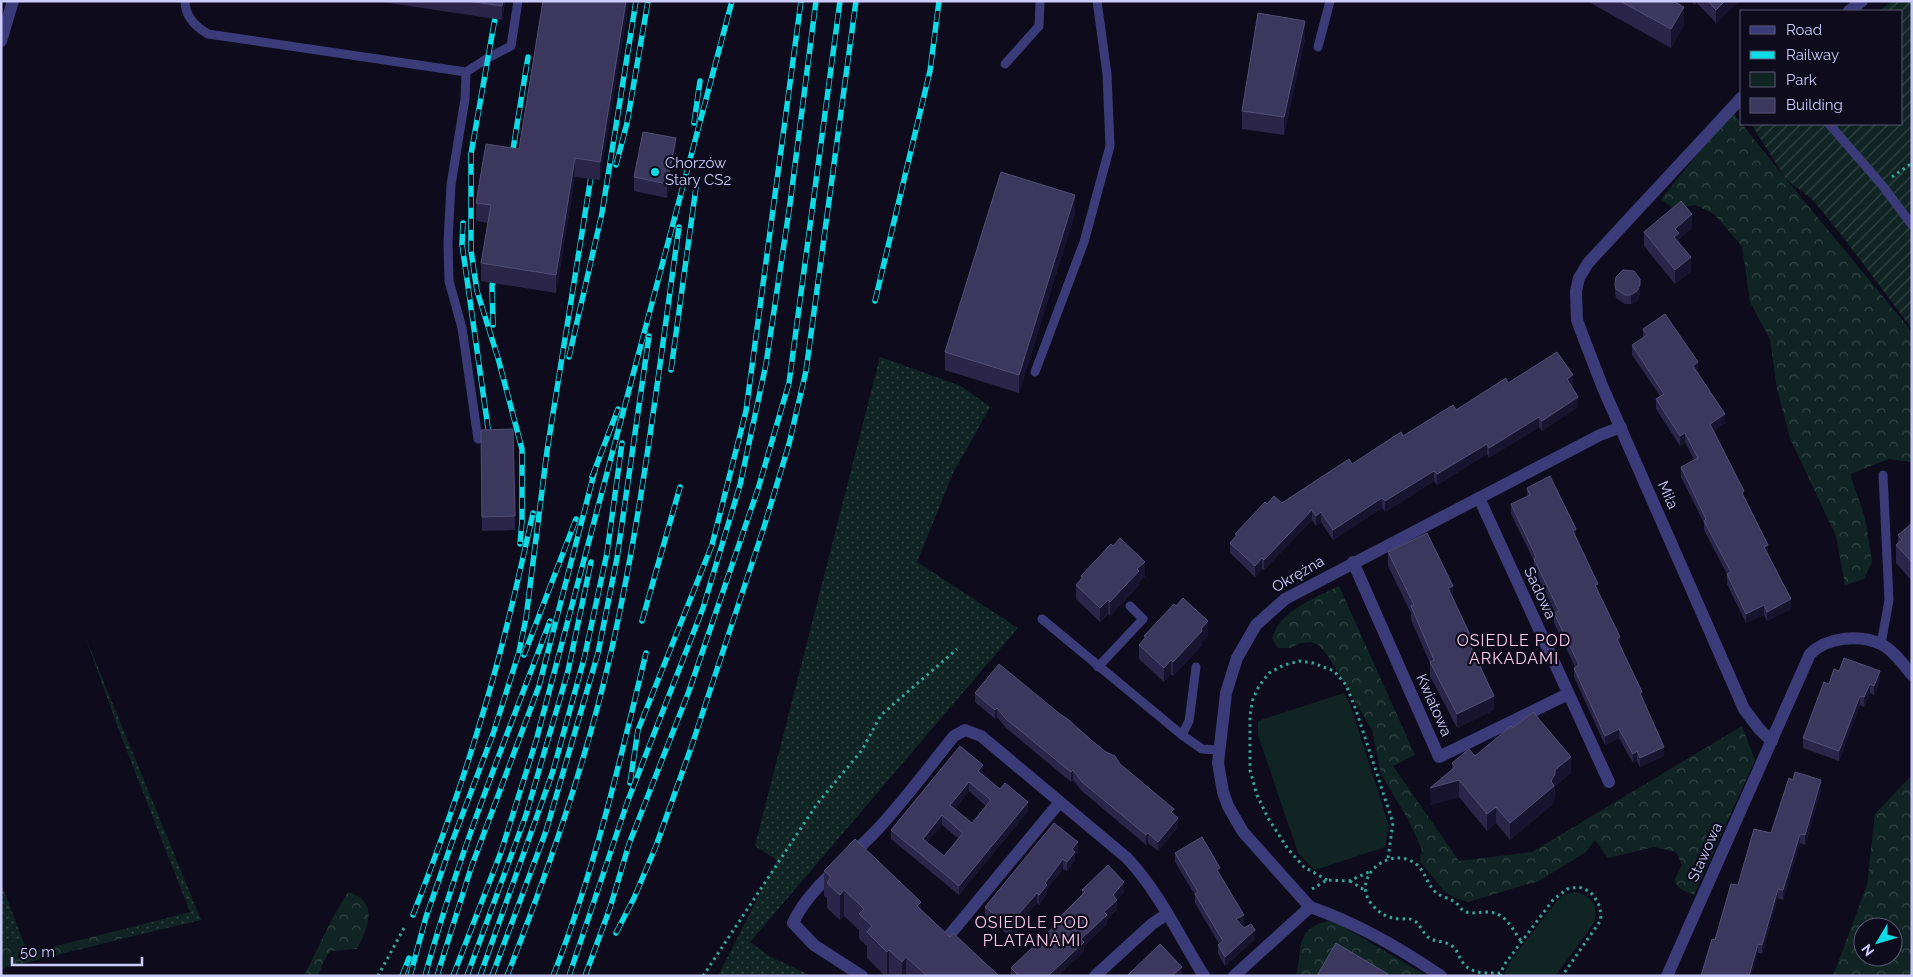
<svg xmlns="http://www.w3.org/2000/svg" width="1913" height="977" font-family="Raleway,sans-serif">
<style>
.grass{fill:url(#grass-dots)}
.forest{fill:url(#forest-crowns);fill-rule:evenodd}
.park{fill:#102523}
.garden{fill:url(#garden-furrows)}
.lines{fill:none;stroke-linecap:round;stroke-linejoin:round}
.path{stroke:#33a799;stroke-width:3;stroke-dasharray:2.5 4;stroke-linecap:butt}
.lane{stroke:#3a3b78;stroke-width:9}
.street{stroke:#3a3b78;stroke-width:12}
.rail-casing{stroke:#0ddbe5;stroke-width:5.5}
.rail{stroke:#0e0c1c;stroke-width:4;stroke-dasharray:11;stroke-linecap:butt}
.wall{fill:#2a2549;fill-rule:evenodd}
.shaded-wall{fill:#18142f}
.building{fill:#3c375c;stroke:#524e75;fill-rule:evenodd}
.poi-dot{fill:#0ddbe5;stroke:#0e0c1c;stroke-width:2}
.labels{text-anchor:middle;stroke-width:4.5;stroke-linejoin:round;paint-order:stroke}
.poi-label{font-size:15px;fill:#cdcafc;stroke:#0e0c1c;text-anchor:start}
.street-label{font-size:15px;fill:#cdcafc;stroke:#0e0c1c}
.neighbourhood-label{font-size:16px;letter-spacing:1px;fill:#fccced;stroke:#0e0c1c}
</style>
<defs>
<pattern id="grass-dots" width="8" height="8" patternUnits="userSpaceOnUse" patternTransform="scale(1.25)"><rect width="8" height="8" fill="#102523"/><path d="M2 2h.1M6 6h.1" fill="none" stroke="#324344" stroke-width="1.8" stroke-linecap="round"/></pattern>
<pattern id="forest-crowns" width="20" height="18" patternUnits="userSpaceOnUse" patternTransform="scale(1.25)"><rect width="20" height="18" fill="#102523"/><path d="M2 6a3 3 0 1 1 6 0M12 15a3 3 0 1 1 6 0" fill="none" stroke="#324344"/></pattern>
<pattern id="garden-furrows" width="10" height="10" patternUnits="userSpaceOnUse" patternTransform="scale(1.25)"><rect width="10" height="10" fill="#102523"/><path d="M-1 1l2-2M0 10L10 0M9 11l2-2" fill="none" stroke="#324344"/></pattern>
</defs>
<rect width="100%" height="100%" fill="#0e0c1c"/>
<g class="grass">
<polygon points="880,357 961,386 990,407 953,473 917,562 1018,628 750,942 769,956 812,976 718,976 777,860 755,846"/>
<polygon points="85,636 201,920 129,937 128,928 190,912 121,736"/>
<polygon points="1,883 23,941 1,944"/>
</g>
<g class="forest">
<polygon points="1732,112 1786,179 1912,332 1912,462 1889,459 1850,474 1865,518 1872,562 1864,579 1845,585 1836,536 1790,438 1777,389 1770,339 1750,302 1742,246 1714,214 1695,205 1673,208 1661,199"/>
<path d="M 1339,586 L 1415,755 L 1393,766 L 1459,861 L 1532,852 L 1742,726 L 1755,760 L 1694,895 L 1680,889 L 1674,881 L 1682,865 L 1676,852 L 1654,847 L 1608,858 L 1595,840 L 1586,852 L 1537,882 L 1521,886 L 1468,902 L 1455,898 L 1444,891 L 1420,861 L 1422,850 L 1409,821 L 1381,774 L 1372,730 L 1330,659 L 1319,645 L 1311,642 L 1301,643 L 1290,648 L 1278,648 L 1272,638 C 1274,633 1276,627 1279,624 C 1293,606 1319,596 1339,586 Z"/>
<path d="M 1912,775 L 1912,976 L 1833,976 L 1867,885 L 1875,814 ZM 1863,927 L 1893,927 L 1893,957 L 1863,957 Z"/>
<path d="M 348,892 C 379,901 369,927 357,949 L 330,951 L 323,962 L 318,976 L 304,976 L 332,919 Z"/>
<path d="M 1329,921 L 1340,925 L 1427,976 L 1296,976 C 1303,949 1294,928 1329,921 Z"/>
<polygon points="128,928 129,937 1,969 1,944 23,941 28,953"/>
</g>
<g class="park">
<polygon points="1344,693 1350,704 1389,826 1385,847 1315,870 1298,853 1258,735 1258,721"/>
<path d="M 1574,892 C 1591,894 1602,910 1592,926 L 1555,976 L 1504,976 L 1509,963 L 1557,901 L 1564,895 Z"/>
</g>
<polygon class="garden" points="1892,1 1912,1 1912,329 1843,237 1813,200 1786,179 1751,124 1902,124 1902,11 1879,11"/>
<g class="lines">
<g class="path">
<polyline points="1892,177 1912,163"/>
<polyline points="1327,880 1304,867 1288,849 1268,818 1257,795 1250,770 1250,715 1253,699 1259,686 1269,673 1284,665 1300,661 1313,663 1334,671 1346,685 1356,710 1393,823 1388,858"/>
<polyline points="1350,881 1366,891"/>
<polyline points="1312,889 1327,880 1349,881 1371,871"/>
<path d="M 1500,973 C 1490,973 1479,974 1470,969 C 1459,963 1460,952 1452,946 C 1446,941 1437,942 1431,939 C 1422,934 1421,924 1413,920 C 1408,918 1406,919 1402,919 C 1388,919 1378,913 1370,902 C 1353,877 1387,847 1413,862 C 1426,869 1426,886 1438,894 C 1443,897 1450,899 1455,902 C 1459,905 1461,910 1466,912 C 1472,914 1479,912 1485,912 C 1505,911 1511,927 1521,941"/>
<polyline points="378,976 404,928"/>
<polyline points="703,976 817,804 862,750 881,715 957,649"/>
<polyline points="1500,976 1504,965 1553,900 1567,889 1579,887 1589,891 1594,896 1600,907 1601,920 1562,976"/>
</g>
<g class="lane">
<path d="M 185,1 C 185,17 196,27 208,34 L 466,72"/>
<polyline points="1318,47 1330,1"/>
<polyline points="1005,64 1039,26 1040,1"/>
<polyline points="1829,124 1882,185 1912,225"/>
<polyline points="1035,372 1084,242 1110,146 1107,74 1097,1"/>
<polyline points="478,439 462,328 449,281 448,242 451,185 465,99 466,72 488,58 511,46 518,1"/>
<polyline points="1042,619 1182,735 1202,749 1218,750"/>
<polyline points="1881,644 1889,600 1883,475"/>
<polyline points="1098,667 1143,619 1130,606"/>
<polyline points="1182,735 1189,721 1196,667"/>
</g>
<g class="street">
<polyline points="1849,11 1862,1"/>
<polyline points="1,41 13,1"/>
<polyline points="1742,97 1588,263 1579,278 1576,291 1577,320 1584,339 1603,388 1744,709 1760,730 1772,741"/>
<polyline points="1479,498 1609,782"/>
<polyline points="1353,562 1439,757 1568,694"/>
<polyline points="1310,907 1243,832 1228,806 1223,792 1218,763 1226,693 1237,658 1256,625 1285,599 1600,435 1621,427"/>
<polyline points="947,938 1059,803"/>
<path d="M 862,976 L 814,945 L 793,923 C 808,889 848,860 874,833 C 903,803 928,768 954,736 L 965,730 L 981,736 L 1127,858 C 1159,892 1179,936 1204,976"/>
<polyline points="1095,976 1152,924 1167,914"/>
<path d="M 1234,976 L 1310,907 C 1357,923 1400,948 1441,976"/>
<path d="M 1667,976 L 1810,654 C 1827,637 1859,634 1881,644 C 1893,650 1903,664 1912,675"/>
</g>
<defs>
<g id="rail">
<polyline points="498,1 471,154 471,251 477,291 498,358 522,449 522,521 520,544"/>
<polyline points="694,123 700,81"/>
<polyline points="511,162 528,57"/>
<polyline points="616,165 627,123 648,1"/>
<polyline points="463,223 462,244 488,428 489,444"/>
<polyline points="875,301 930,71 939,1"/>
<polyline points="493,325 492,286 495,268"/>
<polyline points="569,357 602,213 636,1"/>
<polyline points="671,370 697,180"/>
<polyline points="592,477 618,409"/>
<polyline points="642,621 680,487"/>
<polyline points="524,655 576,519"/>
<polyline points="630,783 638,730 712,545 746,411 801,1"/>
<path d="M 413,915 C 437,853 460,790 479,726 C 501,656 517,585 533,513"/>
<polyline points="616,933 634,898 656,846 692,745 764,527 789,444 806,371 856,1"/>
<polyline points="402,976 409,958"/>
<polyline points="410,976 426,917 452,842 493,734 519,652 526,618 547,451 593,164"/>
<path d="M 425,976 C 458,855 506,738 550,621"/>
<polyline points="437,976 471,868 539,686 595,470"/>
<polyline points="453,976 501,852 536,741 732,1"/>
<polyline points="467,976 526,815 568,671 591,562"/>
<polyline points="480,976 553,771 584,659 607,553 622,443"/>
<polyline points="492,976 546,831 598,653 617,558 649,336"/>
<path d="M 507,976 C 549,869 587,760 612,648 C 643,509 659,367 679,227"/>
<path d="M 553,976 C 594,872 620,762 646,653"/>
<polyline points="569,976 627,803 703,608 740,485 766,364 790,204 816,1"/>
<polyline points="585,976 610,908 629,844 689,691 758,489 789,383 840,1"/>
</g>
</defs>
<use href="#rail" class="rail-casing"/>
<use href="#rail" class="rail"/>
</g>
<g class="wall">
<polygon points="376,1 505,1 502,20"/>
<polygon points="629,1 600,180 575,177 556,293 481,281 481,263 488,223 476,221 476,203 519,149"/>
<polygon points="1587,1 1673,1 1684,25 1671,48"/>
<polygon points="1691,1 1739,1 1716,23 1696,2 1695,5"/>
<polygon points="1305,39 1284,135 1242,129 1242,111"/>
<polygon points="676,152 667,198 634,191 634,177"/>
<polygon points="1075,213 1019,393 945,370 945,352"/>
<polygon points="1692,228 1679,239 1679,242 1691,271 1675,284 1644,246 1644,232"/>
<polygon points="1640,279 1640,294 1637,301 1631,304 1625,304 1616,298 1615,294 1615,285"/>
<polygon points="1643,329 1698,372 1725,423 1713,431 1744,499 1791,609 1767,621 1764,615 1746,623 1727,584 1727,574 1704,530 1704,523 1681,477 1681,467 1694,460 1685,442 1680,446 1656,409 1656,399 1660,396 1632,355 1632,345 1643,338"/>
<polygon points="1508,383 1573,386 1572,386 1578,407 1542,431 1539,427 1489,458 1487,454 1437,485 1434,481 1385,512 1382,508 1333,540 1321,522 1316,526 1312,520 1264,570 1262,569 1255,577 1230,553 1230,543 1235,537 1235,534 1267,504 1282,503 1403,436"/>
<polygon points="513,429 515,530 482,531 481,430"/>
<polygon points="1527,488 1576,537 1642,699 1664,756 1640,767 1637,761 1633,763 1619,738 1605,745 1574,677 1574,668 1575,667 1554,623 1554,613 1555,613 1534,568 1534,561 1511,514 1511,504 1527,497"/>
<polygon points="1912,525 1912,581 1896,563 1896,545 1898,544 1898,535"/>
<polygon points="1388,552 1453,598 1473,652 1494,710 1457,728 1430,676 1430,663 1411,620 1411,613 1388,566"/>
<polygon points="1081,576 1145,576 1139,582 1139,585 1110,616 1108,614 1100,622 1076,599 1076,585 1081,579"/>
<polygon points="1208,635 1202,641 1202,645 1173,676 1171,674 1164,682 1139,659 1139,645 1144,639 1144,636"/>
<polygon points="1839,671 1880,681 1874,695 1870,693 1864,707 1860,705 1839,761 1803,748 1803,738 1829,684"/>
<polygon points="975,693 1091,740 1120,764 1174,814 1178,827 1158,851 1148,843 1146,845 1082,791 1073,780 1071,782 1006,728 997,717 995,719 975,702"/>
<polygon points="1513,728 1571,773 1555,786 1554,803 1510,840 1496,823 1487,831 1459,797 1430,805 1452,770 1452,763 1475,756"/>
<path d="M 960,746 L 983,774 L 982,775 L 1028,811 L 959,895 L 891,839 L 891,830 ZM 969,791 L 986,806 L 972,823 L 955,809 ZM 942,825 L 959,839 L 944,856 L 927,842 Z"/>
<polygon points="1821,790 1805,845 1800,843 1783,900 1778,898 1762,954 1715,940 1738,885 1771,833"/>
<polygon points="1054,823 1078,852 1075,855 1075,861 1067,871 1063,869 1047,889 1047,894 1039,905 1037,903 1020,922 1020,928 1012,938 985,916 985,907"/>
<polygon points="1175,853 1220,875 1244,924 1242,925 1255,939 1225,966 1218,954 1218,945 1219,944 1195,903 1195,895 1175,862"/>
<polygon points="824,871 921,910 950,937 999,976 885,976 867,958 867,946 859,939 859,930 844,916 840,920 827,908 827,898 824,896"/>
<polygon points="1082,890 1124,892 1117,900 1117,909 1107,919 1107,924 1084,946 1084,951 1058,976 1011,976 1011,968 1060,922 1060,917 1082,895"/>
</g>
<g class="shaded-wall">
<polygon points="503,1 505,1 502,20 502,6"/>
<polygon points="626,1 629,1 600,180 600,162"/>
<polygon points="1725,1 1739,1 1716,23 1716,10"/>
<polygon points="1684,7 1684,25 1671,48 1671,29"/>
<polygon points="1305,21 1305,39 1284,135 1284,117"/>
<polygon points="676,138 676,152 667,198 667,184"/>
<polygon points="575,158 575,177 556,293 556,275"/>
<polygon points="1075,195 1075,213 1019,393 1019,375"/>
<polygon points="1692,214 1692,228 1679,239 1679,247 1674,237 1675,229"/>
<polygon points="1691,257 1691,271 1675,284 1675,270"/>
<polygon points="1640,285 1640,294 1637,301 1631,304 1631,295"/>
<polygon points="1698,362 1698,372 1693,375 1693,366"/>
<polygon points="1573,375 1573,386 1567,389 1567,379"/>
<polygon points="1578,397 1578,407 1542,431 1542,421"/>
<polygon points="1725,414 1725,423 1710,434 1710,424"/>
<polygon points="1539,417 1539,427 1489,458 1489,448"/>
<polygon points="1685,433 1685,442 1680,446 1680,436"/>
<polygon points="1487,444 1487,454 1437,485 1437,474"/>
<polygon points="1434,471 1434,481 1385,512 1385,501"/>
<polygon points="1744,491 1744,501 1742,493"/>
<polygon points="1382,498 1382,508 1333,540 1333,530"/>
<polygon points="1312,510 1312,520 1264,570 1264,560"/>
<polygon points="1321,512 1321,522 1316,526 1316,516"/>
<polygon points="1576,529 1576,539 1573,531"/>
<polygon points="1768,545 1768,555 1764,547"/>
<polygon points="1262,558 1262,569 1255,577 1255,566"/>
<polygon points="1145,562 1145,576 1139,582 1139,585 1110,616 1110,602"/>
<polygon points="1598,584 1598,593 1595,585"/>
<polygon points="1453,586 1453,600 1448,588"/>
<polygon points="1791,599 1791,609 1767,621 1767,612"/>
<polygon points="1108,600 1108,614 1100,622 1100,608"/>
<polygon points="1764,605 1764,615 1746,623 1746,614"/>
<polygon points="1208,621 1208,635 1202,641 1202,645 1173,676 1173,662 1201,629"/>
<polygon points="1620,637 1620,647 1617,639"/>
<polygon points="1473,641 1473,655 1469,643"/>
<polygon points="1171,660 1171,674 1164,682 1164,668"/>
<polygon points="1880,671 1880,681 1874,695 1874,686"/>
<polygon points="1870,684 1870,693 1864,707 1864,697"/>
<polygon points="1494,696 1494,710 1457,728 1457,714"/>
<polygon points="1860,696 1860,705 1839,761 1839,751"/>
<polygon points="997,708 997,717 995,719 995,710"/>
<polygon points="1619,729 1619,738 1605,745 1605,736"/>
<polygon points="1664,747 1664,756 1640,767 1640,758"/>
<polygon points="1637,751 1637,761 1633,763 1633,754"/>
<polygon points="1571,757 1571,773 1555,786 1554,803 1510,840 1510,823 1551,781 1555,770"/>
<polygon points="983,765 983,774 978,781 978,771"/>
<polygon points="1073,770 1073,780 1071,782 1071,772"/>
<polygon points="1459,780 1459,797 1430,805 1430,788"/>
<polygon points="1821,780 1821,790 1805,845 1805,835"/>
<polygon points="969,782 969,791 950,815 950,805"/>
<polygon points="1028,802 1028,811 959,895 959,886"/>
<polygon points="1496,807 1496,823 1487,831 1487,814"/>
<polygon points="942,815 942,825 923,848 923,839"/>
<polygon points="1178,818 1178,827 1158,851 1158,842"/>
<polygon points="1148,833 1148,843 1146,845 1146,835"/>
<polygon points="1800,834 1800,843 1783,900 1783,890"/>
<polygon points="1078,842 1078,852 1075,855 1075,861 1067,871 1067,862 1072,849"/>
<polygon points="1063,859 1063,869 1047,889 1047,894 1039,905 1039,895 1045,883"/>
<polygon points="1124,882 1124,892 1117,900 1117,909 1107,919 1107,924 1084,946 1084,951 1058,976 1048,976 1104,912 1113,895"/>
<polygon points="1778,889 1778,898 1762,954 1762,945"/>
<polygon points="844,890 844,916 840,920 840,895"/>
<polygon points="1037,893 1037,903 1020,922 1020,928 1012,938 1012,928 1017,916"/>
<polygon points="921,902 921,927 917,906"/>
<polygon points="1244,915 1244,924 1236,928 1236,919"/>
<polygon points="1255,930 1255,939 1225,966 1225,957"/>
<polygon points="1758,944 1758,953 1751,976 1749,976"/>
<polygon points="889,950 889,975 887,976 887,952"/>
<polygon points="906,957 906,976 902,976 902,962"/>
<polygon points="1182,967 1182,976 1172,976"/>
</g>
<g class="building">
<polygon points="468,1 503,1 502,6"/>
<polygon points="543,1 626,1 600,162 575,158 556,275 481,263 491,205 476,203 486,144 519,149"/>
<polygon points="1620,1 1673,1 1684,7 1671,29"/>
<polygon points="1708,1 1725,1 1716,10"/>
<polygon points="1258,13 1305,21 1284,117 1242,111"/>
<polygon points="643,132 676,138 667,184 634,177"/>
<polygon points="1001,172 1075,195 1019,375 945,352"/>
<polygon points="1681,201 1692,214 1675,229 1679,233 1674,237 1691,257 1675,270 1644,232"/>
<polygon points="1623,270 1634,271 1640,279 1640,285 1637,291 1631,295 1625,295 1616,289 1615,285 1616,277"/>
<polygon points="1665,314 1698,362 1693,366 1725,414 1710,424 1744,491 1742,493 1768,545 1764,547 1791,599 1767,612 1764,605 1746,614 1727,574 1731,572 1704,521 1706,519 1681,467 1698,458 1685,433 1680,436 1656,399 1664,394 1632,345 1647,335 1643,329"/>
<polygon points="1557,352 1573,375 1567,379 1578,397 1542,421 1539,417 1489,448 1487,444 1437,474 1434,471 1385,501 1382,498 1333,530 1321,512 1316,516 1312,510 1264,560 1262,558 1255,566 1230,543 1237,535 1235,534 1265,502 1267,504 1274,496 1282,503 1349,459 1352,464 1401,432 1403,436 1453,405 1456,410 1506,378 1508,383"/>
<polygon points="513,429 515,516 482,517 481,430"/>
<polygon points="1550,476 1576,529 1573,531 1598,584 1595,585 1620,637 1617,639 1642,692 1640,693 1664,747 1640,758 1637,751 1633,754 1619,729 1605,736 1574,668 1579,665 1554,613 1559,611 1534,559 1536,557 1511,504 1530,495 1527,488"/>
<polygon points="1911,524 1912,525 1912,562 1896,545 1902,540 1898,535"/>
<polygon points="1427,533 1453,586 1448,588 1473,641 1469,643 1494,696 1457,714 1430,662 1434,660 1411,606 1414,605 1388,552"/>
<polygon points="1120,538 1145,562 1137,569 1139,571 1110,602 1108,600 1100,608 1076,585 1083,577 1081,576 1111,544 1113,546"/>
<polygon points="1183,598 1208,621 1201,629 1202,631 1173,662 1171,660 1164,668 1139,645 1146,637 1144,636 1174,604 1176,606"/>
<polygon points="1844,658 1880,671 1874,686 1870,684 1864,697 1860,696 1839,751 1803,738 1824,682 1829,684 1834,669 1839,671"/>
<polygon points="999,664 1060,714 1069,720 1091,740 1106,752 1115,756 1120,764 1174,809 1171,812 1178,818 1158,842 1148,833 1146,835 1082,782 1073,770 1071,772 1006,719 997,708 995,710 975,693"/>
<polygon points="1533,712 1571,757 1555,770 1555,774 1551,781 1554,786 1510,823 1496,807 1487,814 1459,780 1430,788 1455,767 1452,763 1469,749 1475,756 1511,726 1513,728"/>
<path d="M 960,746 L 983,765 L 978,771 L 1000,789 L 1005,783 L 1028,802 L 959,886 L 891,830 ZM 969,782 L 991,800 L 972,823 L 950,805 ZM 942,815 L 963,833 L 944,856 L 923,839 Z"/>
<polygon points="1795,772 1821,780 1805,835 1800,834 1783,890 1778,889 1762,945 1758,944 1749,976 1701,976 1712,939 1715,940 1731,884 1738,885 1754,829 1771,833 1789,778 1793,780"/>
<polygon points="1054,823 1078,842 1072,849 1075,852 1067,862 1063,859 1045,883 1047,885 1039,895 1037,893 1017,916 1020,919 1012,928 985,907"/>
<polygon points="1202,837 1220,868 1217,870 1244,915 1236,919 1244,928 1251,924 1255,930 1225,957 1218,945 1223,941 1195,894 1198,892 1175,853"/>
<polygon points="855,839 921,902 917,906 950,937 953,933 999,976 927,976 906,957 902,962 889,950 887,952 867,932 872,926 859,914 864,909 844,890 840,895 827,883 831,877 824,871"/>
<polygon points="1108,865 1124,882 1113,895 1117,900 1104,912 1107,915 1081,939 1084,942 1048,976 1019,976 1011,968 1062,919 1060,917 1085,892 1082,890"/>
<polygon points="1336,943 1388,974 1387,976 1320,976 1318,974"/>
<polygon points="1160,944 1182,967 1172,976 1127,976"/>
</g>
<circle class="poi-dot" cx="655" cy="172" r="5"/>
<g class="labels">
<g class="poi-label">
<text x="665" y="168">Chorzów<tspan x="665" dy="17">Stary CS2</tspan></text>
</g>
<g class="street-label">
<text transform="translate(1668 495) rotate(66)" y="5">Miła</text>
<text transform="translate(1298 574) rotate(-30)" y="5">Okrężna</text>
<text transform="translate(1540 593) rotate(65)" y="5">Sadowa</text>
<text transform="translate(1434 705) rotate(66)" y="5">Kwiatowa</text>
<text transform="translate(1705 852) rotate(-66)" y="5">Stawowa</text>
</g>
<g class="neighbourhood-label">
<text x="1514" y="646">OSIEDLE POD<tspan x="1514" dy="18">ARKADAMI</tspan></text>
<text x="1032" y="928">OSIEDLE POD<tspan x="1032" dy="18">PLATANAMI</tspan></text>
</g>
</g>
<rect width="1913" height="977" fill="none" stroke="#cdcafc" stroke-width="5"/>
<rect x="1740" y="10" width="162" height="115" fill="#0e0c1c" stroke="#5a5876"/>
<rect x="1750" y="26" width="25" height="8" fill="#3a3b78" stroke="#5a5876"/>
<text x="1786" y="35" font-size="15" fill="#cdcafc">Road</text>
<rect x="1750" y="51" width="25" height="8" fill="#0ddbe5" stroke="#5a5876"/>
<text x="1786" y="60" font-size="15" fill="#cdcafc">Railway</text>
<rect x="1750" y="72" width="25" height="15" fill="#102523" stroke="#5a5876"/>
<text x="1786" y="85" font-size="15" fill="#cdcafc">Park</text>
<rect x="1750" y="98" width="25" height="15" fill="#3c375c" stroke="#5a5876"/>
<text x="1786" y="110" font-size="15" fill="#cdcafc">Building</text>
<g transform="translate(1878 942) rotate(232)"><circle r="24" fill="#0e0c1c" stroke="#5a5876"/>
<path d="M0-4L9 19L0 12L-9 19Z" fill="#0ddbe5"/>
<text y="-8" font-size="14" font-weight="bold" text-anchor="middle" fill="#cdcafc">N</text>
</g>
<path d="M12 957v8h130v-8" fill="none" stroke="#cdcafc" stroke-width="2.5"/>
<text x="20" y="957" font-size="15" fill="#cdcafc" stroke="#0e0c1c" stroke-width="4" paint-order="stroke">50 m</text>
</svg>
